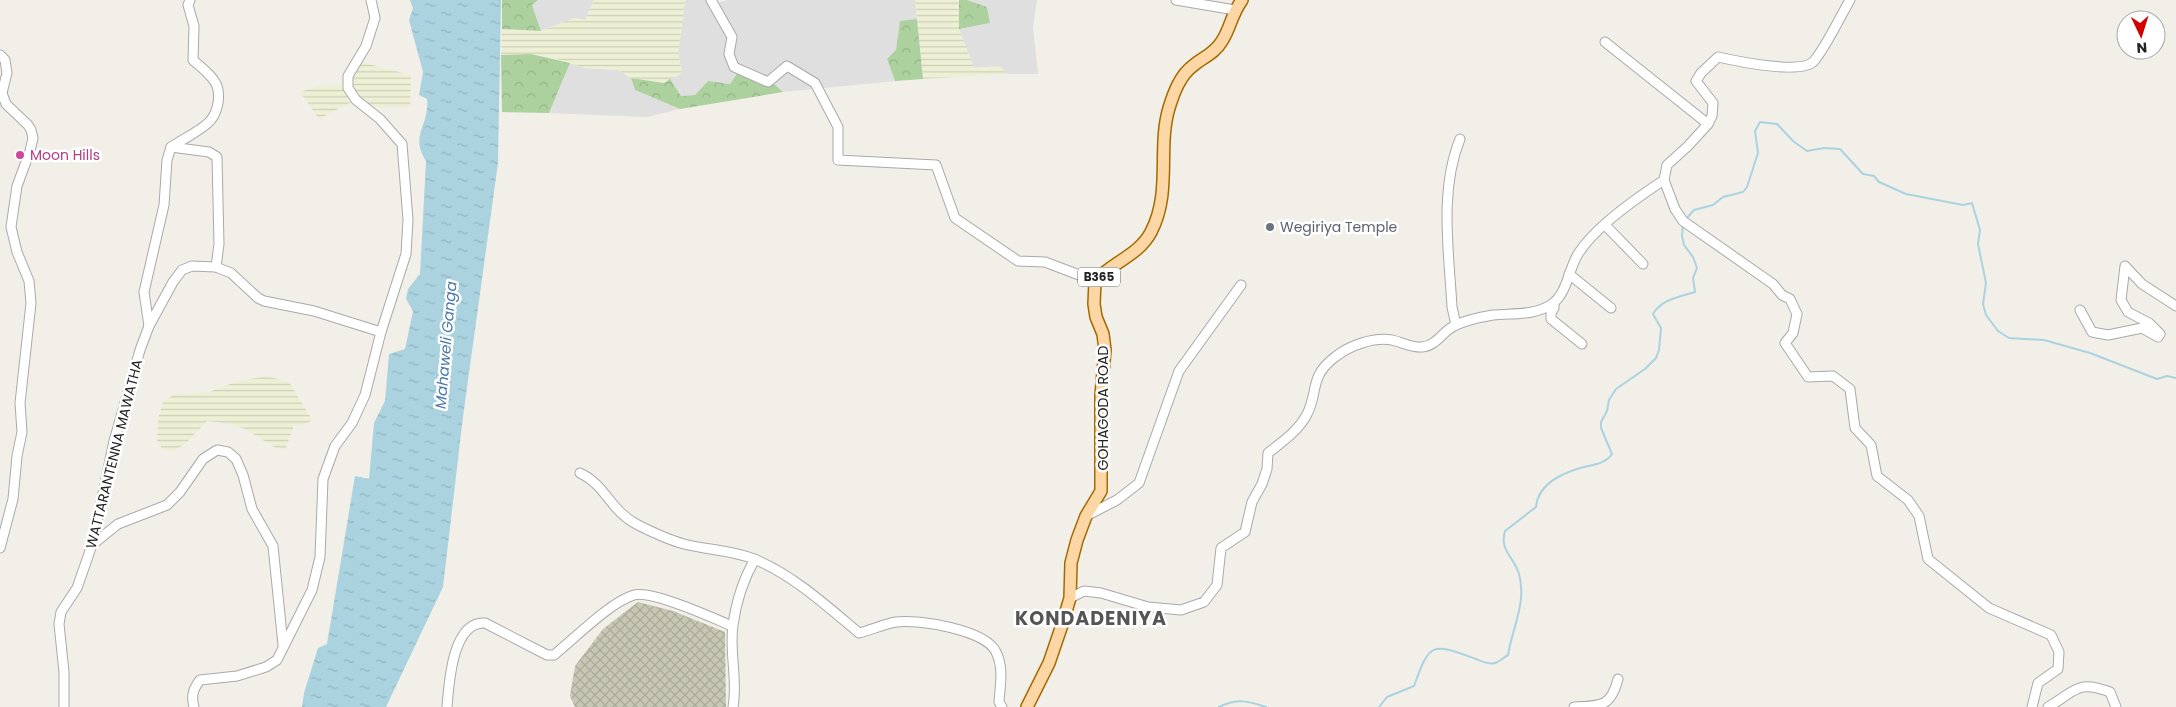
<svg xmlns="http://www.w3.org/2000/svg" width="2176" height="707" font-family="Poppins,sans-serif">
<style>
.residential{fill:#e0dfdf}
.construction{fill:url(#construction-cross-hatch)}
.farmland{fill:url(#farmland-rules)}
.forest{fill:url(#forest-crowns)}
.water{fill:url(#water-ripples)}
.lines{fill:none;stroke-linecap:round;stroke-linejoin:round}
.stream{stroke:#aad3df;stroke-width:2}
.minor-casing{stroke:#a9a9a9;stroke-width:11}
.major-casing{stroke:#a06b00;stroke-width:14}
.minor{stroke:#fff;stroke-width:9}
.major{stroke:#fcd6a4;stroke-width:11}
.hotel-dot{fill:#d1479c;stroke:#fff;stroke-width:2}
.worship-dot{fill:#6b7280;stroke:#fff;stroke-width:2}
.labels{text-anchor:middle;stroke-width:5;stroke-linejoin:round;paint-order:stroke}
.shield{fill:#fff;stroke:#646464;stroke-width:1}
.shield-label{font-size:12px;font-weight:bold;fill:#222}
.hotel-label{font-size:14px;fill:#b23c85;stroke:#fff;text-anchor:start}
.worship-label{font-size:14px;fill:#5b616d;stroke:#fff;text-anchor:start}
.street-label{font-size:14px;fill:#222;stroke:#fff}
.water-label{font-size:15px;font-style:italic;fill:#4a7aab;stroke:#fff}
.district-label{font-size:19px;font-weight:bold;letter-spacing:1px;fill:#555;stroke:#fff}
</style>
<defs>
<pattern id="construction-cross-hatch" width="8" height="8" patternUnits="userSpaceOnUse" patternTransform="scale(1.25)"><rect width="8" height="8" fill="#c7c7b4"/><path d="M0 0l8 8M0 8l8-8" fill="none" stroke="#abab9a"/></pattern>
<pattern id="farmland-rules" width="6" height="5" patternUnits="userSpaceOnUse" patternTransform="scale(1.25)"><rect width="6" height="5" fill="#eef0d5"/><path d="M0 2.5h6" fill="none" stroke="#ccceb7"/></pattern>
<pattern id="forest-crowns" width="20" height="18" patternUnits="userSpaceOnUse" patternTransform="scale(1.25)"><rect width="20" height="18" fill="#add19e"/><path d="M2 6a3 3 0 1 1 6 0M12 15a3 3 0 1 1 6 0" fill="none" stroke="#95b388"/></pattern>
<pattern id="water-ripples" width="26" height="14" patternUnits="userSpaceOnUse" patternTransform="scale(1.25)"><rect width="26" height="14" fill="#aad3df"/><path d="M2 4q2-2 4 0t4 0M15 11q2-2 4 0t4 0" fill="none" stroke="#92b5bf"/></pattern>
</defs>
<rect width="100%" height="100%" fill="#f2efe9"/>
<g class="residential">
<polygon points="538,0 594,0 585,20 574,18 541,31 532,5"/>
<polygon points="685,0 708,0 709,5 728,0 915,0 917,19 900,22 896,51 887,59 895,81 783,92 772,82 730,84 708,81 695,95 681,96 670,79 682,73 678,54"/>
<polygon points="967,0 1037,0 1033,27 1038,74 1008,74 999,66 974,68 959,29 990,23 987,7"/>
<polygon points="570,63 585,68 618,70 631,78 635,90 680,109 647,117 549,113"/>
</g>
<polygon class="construction" points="638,602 673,611 725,632 726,707 575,707 570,696 575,666 603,629"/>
<g class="farmland">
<polygon points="594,0 685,0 678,54 682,73 664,83 631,78 618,70 585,68 561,60 531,54 501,55 502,29 541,31 574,18 585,20"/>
<polygon points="915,0 959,0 959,29 974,68 999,66 1008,74 923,79"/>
<polygon points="361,62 411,75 410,107 367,108 352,92 350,77"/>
<polygon points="341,85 351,102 319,119 300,92 318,86"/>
<polygon points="267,376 289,382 311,418 311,421 303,426 294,425 285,450 274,447 245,429 224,423 207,421 185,444 174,451 162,449 157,440 158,419 163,402 174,394 209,392 238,381"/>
</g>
<g class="forest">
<polygon points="502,0 538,0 532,5 541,31 502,29"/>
<polygon points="959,0 967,0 987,7 990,23 959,29"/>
<polygon points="917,19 923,79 895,81 887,59 896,50 900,21"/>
<polygon points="531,54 570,63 549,113 502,112 501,55"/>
<polygon points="739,71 772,82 783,92 680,109 635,90 631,78 664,83 670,79 681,96 695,95 708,81 730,84"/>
</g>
<path class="water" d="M 410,0 L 501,0 L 498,163 L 463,417 L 443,587 L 386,707 L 302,707 L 304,693 L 318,648 L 327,644 L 355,476 L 369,479 L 374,423 L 385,401 L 389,354 L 405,349 L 413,311 L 406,299 L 408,289 L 420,274 L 426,161 C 409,135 430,126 427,99 L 419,95 L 423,72 L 409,20 L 413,8 Z"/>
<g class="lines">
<g class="stream">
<polyline points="1686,219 1694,210 1713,205 1723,197 1743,192 1747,187 1758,153 1755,131 1760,122 1777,124 1793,141 1807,151 1824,148 1840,149 1863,174 1874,176 1879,182 1906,194 1963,205 1972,203 1980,230 1978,244 1986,283 1983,304 1986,315 1998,331 2009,338 2044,340 2090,353 2157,379 2167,376 2176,378"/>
<path d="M 1219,707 C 1237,698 1248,701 1266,707"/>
<path d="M 1379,707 L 1387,697 L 1414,686 C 1430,641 1432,643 1476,659 C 1481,661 1489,665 1495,663 C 1499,662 1504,657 1508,655 C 1512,629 1527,602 1519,574 C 1515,558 1499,551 1505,531 L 1536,507 C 1538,484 1561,474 1580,468 C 1591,465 1606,464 1612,454 L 1601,428 L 1601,422 L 1607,411 L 1609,400 L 1616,389 L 1645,369 L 1656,358 L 1659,350 L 1661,328 L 1653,314 C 1662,299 1679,297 1695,292 L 1693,278 L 1697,268 L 1693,257 L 1684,245 L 1682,236 L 1683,225"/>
</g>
<defs>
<g id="minor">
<polyline points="711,0 732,37 729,54 734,67 768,82 787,66 815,83 838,127 838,160 936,165 955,218 1018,261 1045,262 1095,281"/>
<polyline points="1176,0 1235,10"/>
<polyline points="1605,42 1708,124"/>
<polyline points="0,55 5,60 7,73 2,93 6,104 28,125 31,130 33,138 30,151 17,186 11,227 17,252 29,281 31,303 20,403 22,432 17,456 13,499 0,548"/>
<polyline points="171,147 209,152 217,157 219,244 216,267"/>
<polyline points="1664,180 1675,209 1683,221 1773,284 1782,295 1790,299 1797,314 1793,333 1785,343 1808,377 1833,376 1850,389 1855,428 1871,445 1877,476 1908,500 1919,516 1928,559 1989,608 2051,635 2059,652 2058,669 2038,683 2032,707"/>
<polyline points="1606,226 1643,264"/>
<polyline points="1569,274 1611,308"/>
<polyline points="1554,303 1554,308 1551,313 1551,319 1582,344"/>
<polyline points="2080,310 2092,332 2108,335 2142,328 2158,337 2160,334 2149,323 2128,312 2121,300 2125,266 2142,284 2176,306"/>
<path d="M 1456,325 L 1452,307 C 1449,252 1439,191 1460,139"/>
<path d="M 149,326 L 144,292 L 164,205 L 167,160 L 171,147 C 183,139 198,132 208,123 C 217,115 221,98 217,86 C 213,76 201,67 193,60 L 194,26 L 188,5 L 190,0"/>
<path d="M 580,473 C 606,485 610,511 638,525 C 652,532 669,540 684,544 C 707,550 731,550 754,559 C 792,574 828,607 859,633 C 871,630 884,624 896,622 C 919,619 986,630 996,652 C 1004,668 1000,686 999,702 L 1002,707"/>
<polyline points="1086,516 1117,500 1139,483 1179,371 1241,285"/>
<polyline points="92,545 118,524 167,505 180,492 203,459 217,450 228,452 236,459 243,475 252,509 273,546 283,645"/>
<path d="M 1070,598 L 1084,591 L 1101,593 L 1148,607 L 1181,610 L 1204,602 L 1217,585 L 1221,548 L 1245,532 L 1252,502 L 1262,484 L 1267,469 L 1268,453 C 1282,442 1297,432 1306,416 C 1319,394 1308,377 1335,357 C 1350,345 1374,337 1392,340 C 1401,342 1413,348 1422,347 C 1437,346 1443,330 1456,325 C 1467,320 1481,317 1493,315 C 1513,313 1534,316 1552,304 C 1567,294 1569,268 1578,254 C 1594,228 1638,197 1664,180 L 1667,165 L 1688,146 L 1708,124 L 1712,116 L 1713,103 L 1696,81 L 1701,73 L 1718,57 C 1736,61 1802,75 1814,61 C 1826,47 1840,17 1850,0"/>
<polyline points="64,707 64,672 59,624 61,612 77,588 92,545 114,441 140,350 149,326 173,282 182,270 192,266 216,267 231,273 258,298 264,301 314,311 381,332"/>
<path d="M 194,707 C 191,696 193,689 200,680 L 237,676 L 266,667 L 277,660 L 312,590 L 320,557 L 323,479 L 335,446 L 352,423 L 365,395 L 381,332 L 406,254 L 408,220 L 402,144 L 380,119 L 356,100 L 348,88 L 348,76 L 366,46 L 375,18 L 371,0"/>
<path d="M 447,707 C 449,684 452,621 485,623 L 547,655 L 554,655 C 574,639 610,602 634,595 C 652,590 713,618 732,626"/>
<path d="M 733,707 C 738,680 729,652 733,625 C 736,603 744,578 755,559"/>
<path d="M 1574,707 C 1601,706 1611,707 1618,679"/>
<path d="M 2048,707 C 2075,692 2076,679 2110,692 L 2116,707"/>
</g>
<path id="major" d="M 1027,707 L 1049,663 L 1062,625 L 1070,598 L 1071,563 L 1077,540 L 1086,516 L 1101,491 L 1101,395 L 1105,350 L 1103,334 L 1096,317 L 1094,304 L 1095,281 C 1113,262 1139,255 1151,232 C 1172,192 1157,148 1169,108 C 1174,92 1180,75 1194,65 C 1204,57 1215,53 1222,41 C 1231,27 1231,15 1242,0"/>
</defs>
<use href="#minor" class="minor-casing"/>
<use href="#major" class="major-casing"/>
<use href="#minor" class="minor"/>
<use href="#major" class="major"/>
</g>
<circle class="hotel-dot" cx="20" cy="155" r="5"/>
<circle class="worship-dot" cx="1270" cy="227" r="5"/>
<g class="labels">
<rect class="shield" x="1078" y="267.5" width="42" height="19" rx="4"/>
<g class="shield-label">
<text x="1099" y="281">B365</text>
</g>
<g class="hotel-label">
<text x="30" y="160">Moon Hills</text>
</g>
<g class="worship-label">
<text x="1280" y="232">Wegiriya Temple</text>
</g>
<g class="street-label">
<text transform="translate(1103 408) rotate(-90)" y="5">GOHAGODA ROAD</text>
<text transform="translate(114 454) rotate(-76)" y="5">WATTARANTENNA MAWATHA</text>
</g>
<g class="water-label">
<text transform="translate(446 345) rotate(-85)" y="5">Mahaweli Ganga</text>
</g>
<g class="district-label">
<text x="1091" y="625">KONDADENIYA</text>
</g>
</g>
<g transform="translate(2141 35) rotate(176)"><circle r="24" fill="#ffffff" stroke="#a7a7a7"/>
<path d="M0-4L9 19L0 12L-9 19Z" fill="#d40000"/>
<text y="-8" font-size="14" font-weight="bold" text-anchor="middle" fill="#222222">N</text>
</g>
</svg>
